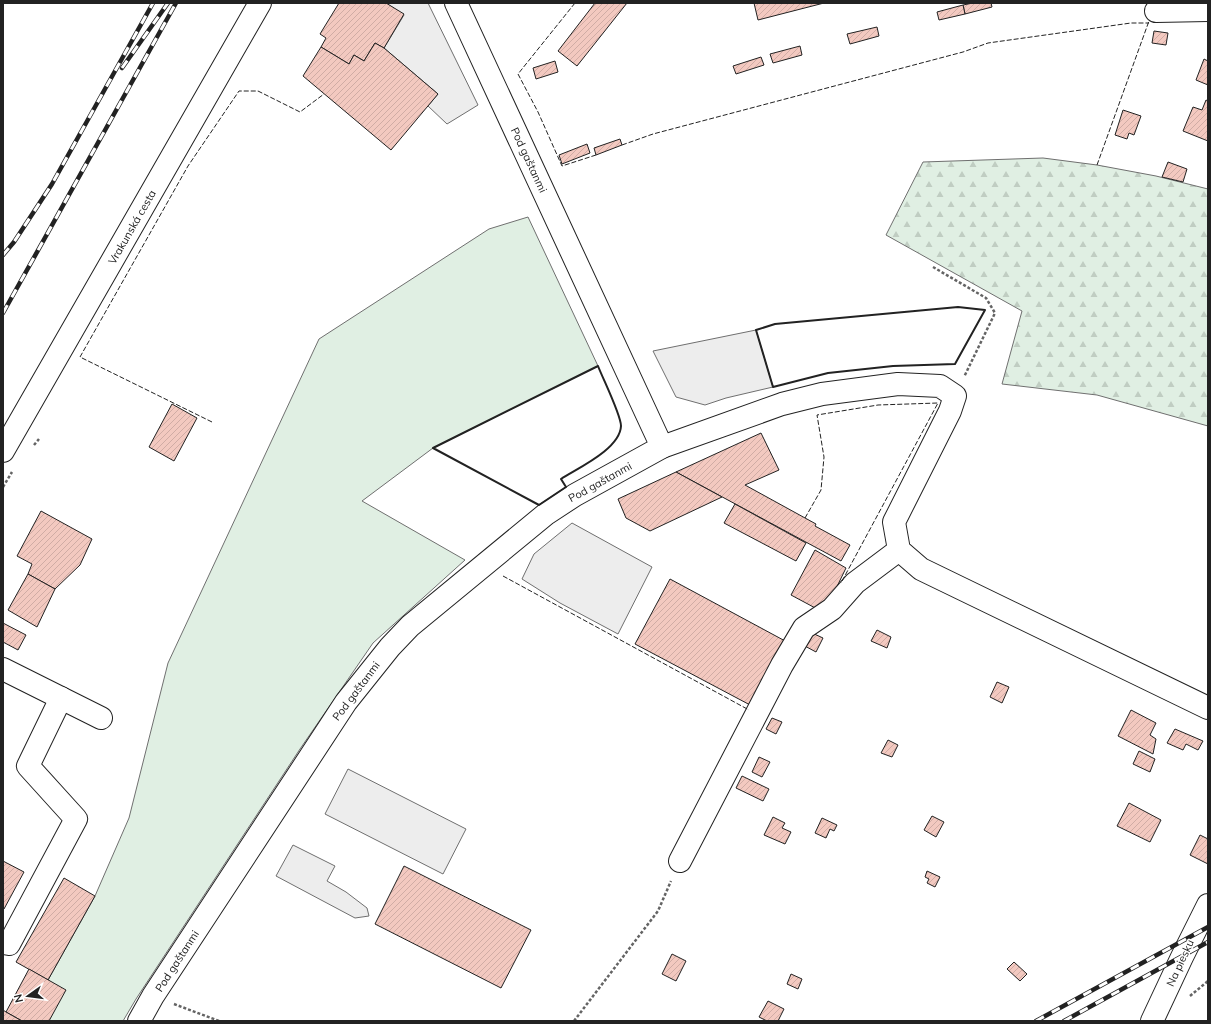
<svg xmlns="http://www.w3.org/2000/svg" width="1211" height="1024" font-family="Mulish,sans-serif">
<style>
.grass{fill:#e0efe3;stroke:#6f6f6f}
.forest{fill:url(#forest-firs);stroke:#6f6f6f}
.parking{fill:#ededed;stroke:#6f6f6f}
.building{fill:url(#building-hatch);stroke:#222}
.lines{fill:none;stroke-linecap:round;stroke-linejoin:round}
.minor-casing{stroke:#222;stroke-width:24}
.major-casing{stroke:#222;stroke-width:24}
.path{stroke:#646464;stroke-width:2.5;stroke-dasharray:3 2;stroke-linecap:butt}
.minor{stroke:#fff;stroke-width:22}
.major{stroke:#fff;stroke-width:22}
.rail-casing{stroke:#222;stroke-width:4.5}
.rail{stroke:#fff;stroke-width:3;stroke-dasharray:9;stroke-linecap:butt}
.fence{stroke:#222;stroke-width:1;stroke-dasharray:5 2;stroke-linecap:butt}
.wall{stroke:#222;stroke-width:2}
.labels{text-anchor:middle;stroke-width:3;stroke-linejoin:round;paint-order:stroke}
.street-label{font-size:11px;fill:#222;stroke:#fff}
</style>
<defs>
<pattern id="forest-firs" width="22" height="20" patternUnits="userSpaceOnUse"><rect width="22" height="20" fill="#e0efe3"/><path d="M5 1l3.5 6h-7zM16 11l3.5 6h-7z" fill="#c0cdc2"/></pattern>
<pattern id="building-hatch" width="6" height="6" patternUnits="userSpaceOnUse"><rect width="6" height="6" fill="#f3c9c0"/><path d="M-1 1l2-2M0 6l6-6M5 7l2-2" fill="none" stroke="#d0aca5"/></pattern>
</defs>
<rect width="100%" height="100%" fill="#fff"/>
<polygon class="grass" points="528,217 598,366 433,448 362,501 465,560 373,643 300,749 136,999 123,1021 49,1021 48,980 95,896 129,818 168,663 319,339 489,229"/>
<polygon class="forest" points="1043,158 1097,165 1156,176 1208,189 1208,426 1097,395 1002,384 1022,311 886,235 923,162"/>
<g class="parking">
<polygon points="386,3 428,3 478,105 447,124 428,106 438,94 384,48 404,15"/>
<polygon points="756,330 773,387 726,398 705,405 676,397 653,351"/>
<polygon points="572,523 652,567 618,634 560,603 522,579 534,554"/>
<polygon points="348,769 466,829 443,874 325,814"/>
<polygon points="293,845 335,866 327,881 346,892 367,908 369,916 355,918 276,876"/>
</g>
<g class="building">
<polygon points="339,3 386,3 404,14 384,48 375,43 364,61 354,55 349,64 321,47 326,38 320,34"/>
<polygon points="595,3 627,3 577,66 558,51"/>
<polygon points="754,3 824,3 758,20"/>
<polygon points="973,3 991,3 992,7 965,14 963,5"/>
<polygon points="963,5 965,14 939,20 937,12"/>
<polygon points="877,27 879,36 850,44 847,34"/>
<polygon points="1154,31 1168,33 1166,45 1152,43"/>
<polygon points="375,43 384,48 438,94 391,150 303,76 321,47 349,64 354,55 364,61"/>
<polygon points="800,46 802,55 773,63 770,54"/>
<polygon points="761,57 764,65 736,74 733,66"/>
<polygon points="1204,59 1208,61 1208,85 1196,80"/>
<polygon points="555,61 558,72 536,79 533,68"/>
<polygon points="1206,100 1208,101 1208,141 1183,131 1193,107 1202,110"/>
<polygon points="1123,110 1141,116 1134,135 1129,133 1127,139 1115,135"/>
<polygon points="620,139 622,145 596,155 594,148"/>
<polygon points="587,144 590,153 562,164 559,155"/>
<polygon points="1168,162 1187,169 1183,182 1162,177"/>
<polygon points="172,404 197,418 174,461 149,447"/>
<polygon points="761,433 779,470 745,485 816,524 815,526 850,545 841,561 676,472"/>
<polygon points="676,472 722,497 650,531 626,518 618,499"/>
<polygon points="735,504 806,543 796,561 724,523"/>
<polygon points="41,511 92,539 80,565 55,589 28,574 32,564 17,556"/>
<polygon points="815,550 846,568 827,607 819,610 791,595"/>
<polygon points="28,574 55,589 37,627 8,610"/>
<polygon points="670,579 787,642 752,706 635,644"/>
<polygon points="3,623 26,635 18,650 3,642"/>
<polygon points="877,630 891,637 887,648 871,641"/>
<polygon points="810,632 823,638 816,652 803,645"/>
<polygon points="997,682 1009,687 1002,703 990,697"/>
<polygon points="1131,710 1156,723 1150,735 1156,739 1153,754 1118,736"/>
<polygon points="772,718 782,722 776,734 766,729"/>
<polygon points="1175,729 1203,741 1198,750 1186,744 1183,750 1167,743"/>
<polygon points="888,740 898,745 892,757 881,753"/>
<polygon points="1139,751 1155,759 1150,772 1133,764"/>
<polygon points="759,757 770,762 762,777 752,772"/>
<polygon points="742,776 769,789 763,801 736,788"/>
<polygon points="1129,803 1161,820 1150,842 1117,826"/>
<polygon points="932,816 944,822 936,837 924,830"/>
<polygon points="773,817 785,823 782,828 791,832 785,844 764,835"/>
<polygon points="822,818 837,825 834,831 830,829 826,838 815,833"/>
<polygon points="1200,835 1208,839 1208,864 1190,855"/>
<polygon points="3,861 24,872 4,909 3,909"/>
<polygon points="404,866 531,930 501,988 375,924"/>
<polygon points="927,871 940,877 935,887 927,883 929,879 925,877"/>
<polygon points="64,878 95,896 48,980 16,962"/>
<polygon points="672,954 686,961 676,981 662,974"/>
<polygon points="1014,962 1027,974 1020,981 1007,969"/>
<polygon points="29,969 66,990 49,1021 22,1021 6,1012"/>
<polygon points="791,974 802,979 798,989 787,984"/>
<polygon points="768,1001 784,1009 778,1021 767,1021 759,1017"/>
<polygon points="3,1010 6,1012 22,1021 3,1021"/>
</g>
<g class="lines">
<defs>
<g id="minor">
<polyline points="1156,11 1208,10"/>
<polyline points="662,447 782,404 822,394 898,384 940,386 955,396 950,411 894,522 899,550 921,569 1208,708"/>
<polyline points="3,669 101,718"/>
<polyline points="680,861 782,665 804,628 832,609 855,583 899,550"/>
<polyline points="3,943 9,944 76,819 28,766 61,698"/>
<polyline points="139,1021 153,996 346,702 390,647 410,626 546,514 575,495 662,447 456,3"/>
<polyline points="1152,1021 1182,957 1208,905"/>
</g>
<polyline id="major" points="3,451 260,3"/>
</defs>
<use href="#minor" class="minor-casing"/>
<use href="#major" class="major-casing"/>
<g class="path">
<polyline points="933,267 986,298 995,313 964,377"/>
<polyline points="34,445 39,439"/>
<polyline points="3,487 12,472"/>
<polyline points="1190,996 1208,981"/>
<polyline points="174,1004 219,1021"/>
<polyline points="574,1021 658,911 671,881"/>
</g>
<use href="#minor" class="minor"/>
<use href="#major" class="major"/>
<defs>
<g id="rail">
<polyline points="122,68 168,3"/>
<polyline points="3,255 14,242 52,184 153,3"/>
<polyline points="3,313 176,3"/>
<polyline points="1036,1021 1208,927"/>
<polyline points="1064,1021 1208,942"/>
</g>
</defs>
<use href="#rail" class="rail-casing"/>
<use href="#rail" class="rail"/>
<g class="fence">
<polyline points="575,3 518,74 538,112 562,166 596,155"/>
<polyline points="622,145 653,134 963,52 988,43 1131,23 1149,23"/>
<polyline points="1097,165 1149,21"/>
<polyline points="212,422 80,357 188,166 239,91 258,91 300,112 324,94"/>
<polyline points="805,518 821,490 824,457 817,415 878,405 938,403 841,583"/>
<polyline points="503,576 749,710"/>
</g>
<g class="wall">
<polygon points="958,307 985,310 955,364 893,366 828,373 773,387 756,330 775,324"/>
<path d="M 598,366 C 603,379 621,415 621,426 C 620,449 578,468 561,479 L 566,487 L 539,505 L 433,448 Z"/>
</g>
</g>
<g class="labels">
<g class="street-label">
<text transform="translate(529 160) rotate(65)" y="4">Pod gaštanmi</text>
<text transform="translate(132 227) rotate(-60)" y="4">Vrakunská cesta</text>
<text transform="translate(600 482) rotate(-29)" y="4">Pod gaštanmi</text>
<text transform="translate(356 691) rotate(-53)" y="4">Pod gaštanmi</text>
<text transform="translate(177 961) rotate(-57)" y="4">Pod gaštanmi</text>
<text transform="translate(1180 963) rotate(-65)" y="4">Na piesku</text>
</g>
</g>
<rect width="1211" height="1024" fill="none" stroke="#222222" stroke-width="8"/>
<g transform="translate(28 996) rotate(256)" stroke="#ffffff" stroke-width="3" paint-order="stroke">
<path d="M0-3L7 15L0 10L-7 15Z" fill="#222222"/>
<text y="-6" font-size="11" font-weight="bold" text-anchor="middle" fill="#222222">N</text>
</g>
</svg>
